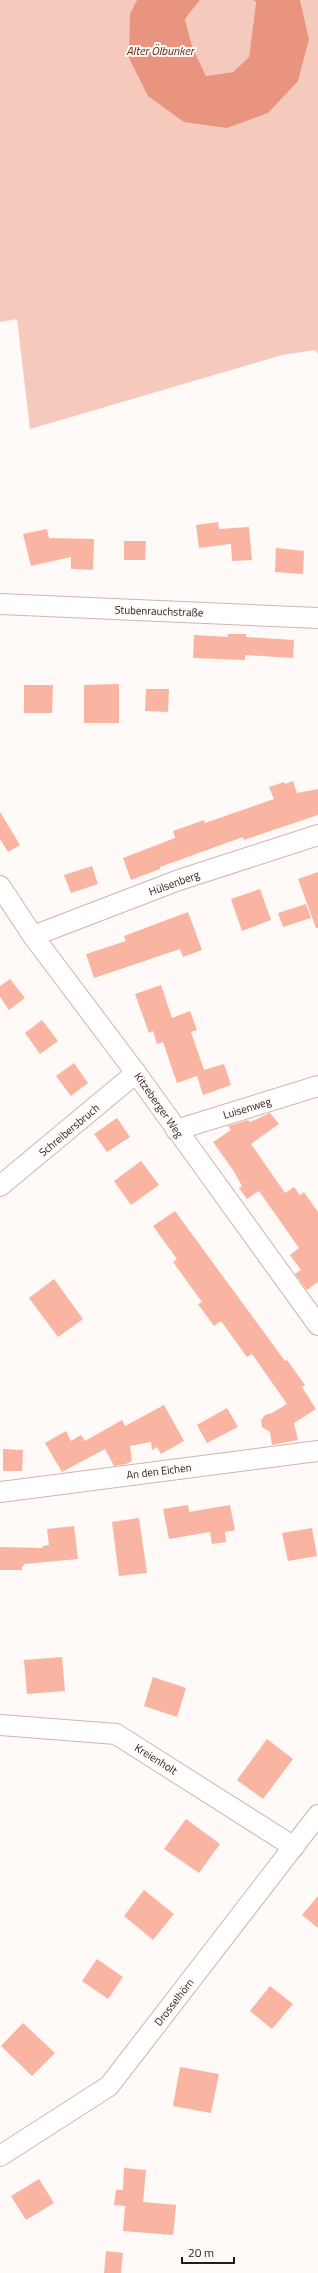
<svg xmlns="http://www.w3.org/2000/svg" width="318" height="2273" font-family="'Titillium Web',sans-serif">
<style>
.green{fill:#f6c9bd}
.water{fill:#e9947e}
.building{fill:#fab4a2}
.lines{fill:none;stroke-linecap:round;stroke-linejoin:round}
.minor-casing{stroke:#cfb5ae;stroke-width:22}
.minor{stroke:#fff;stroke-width:20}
.labels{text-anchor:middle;stroke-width:4;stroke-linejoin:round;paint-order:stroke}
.street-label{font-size:11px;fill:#241b18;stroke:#fff9f7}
.water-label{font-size:12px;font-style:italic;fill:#6c220e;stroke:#fff9f7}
</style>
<rect width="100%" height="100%" fill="#fff9f7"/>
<g class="green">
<polygon points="0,0 137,0 130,14 184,122 309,39 300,0 318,0 318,354 315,350 282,355 30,429 17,319 0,322"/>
<polygon points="200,0 253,0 256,2 249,57 233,72 206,76 192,46 185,19"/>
</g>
<polygon class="water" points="137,0 200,0 185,19 192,46 206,76 233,72 249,57 256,2 253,0 300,0 309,39 298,81 268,113 227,128 184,122 148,96 129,58 130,14"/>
<g class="building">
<polygon points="218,522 219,529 249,527 252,560 232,561 231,544 199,548 196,525"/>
<polygon points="47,529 49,538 94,539 93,570 71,569 71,557 31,566 23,534"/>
<polygon points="124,541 146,541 145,560 124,560"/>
<polygon points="276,548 304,551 303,574 275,572"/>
<polygon points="228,634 246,634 246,637 294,640 293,658 245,655 245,660 193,658 194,635 228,637"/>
<polygon points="119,684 119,723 84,723 84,685"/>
<polygon points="24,685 53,685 52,713 24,713"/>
<polygon points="146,689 169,689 168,712 145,711"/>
<polygon points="293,781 297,793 318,789 318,815 244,840 243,837 160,867 160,869 131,880 123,858 175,838 173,831 204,820 205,823 274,799 269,787 284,782 285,784"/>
<polygon points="0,812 20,845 8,852 0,839"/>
<polygon points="92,866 98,884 71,893 64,875"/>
<polygon points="318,872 318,928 316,928 298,879"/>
<polygon points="260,889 271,920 242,931 231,899"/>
<polygon points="306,904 311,918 283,927 278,913"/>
<polygon points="188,912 202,950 183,957 180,949 94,978 86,954 126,941 124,936"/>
<polygon points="10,979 25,998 9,1010 0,997 0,986"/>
<polygon points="161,985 172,1018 190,1011 197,1030 191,1032 204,1070 224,1064 231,1085 203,1095 197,1076 177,1083 163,1042 157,1044 153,1031 149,1033 135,994"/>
<polygon points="42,1020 58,1041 40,1054 25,1033"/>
<polygon points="74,1063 88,1083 71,1096 56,1076"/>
<polygon points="270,1113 279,1124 251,1144 285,1193 294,1187 300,1195 304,1192 318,1212 318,1282 307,1290 295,1274 301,1270 290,1255 299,1248 259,1191 247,1199 239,1188 242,1186 233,1170 213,1142 231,1130 228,1126 248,1120 250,1122"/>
<polygon points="117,1118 130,1137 107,1152 94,1134"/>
<polygon points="141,1161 159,1185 131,1205 114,1181"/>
<polygon points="175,1211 285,1361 287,1360 305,1385 302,1387 316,1409 294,1423 298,1440 272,1445 270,1432 262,1427 261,1420 265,1415 272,1413 287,1404 252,1354 247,1357 221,1321 214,1326 198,1304 202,1302 173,1262 177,1259 153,1226"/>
<polygon points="54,1279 83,1319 58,1337 29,1298"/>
<polygon points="164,1405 184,1441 161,1454 157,1447 152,1450 151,1442 130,1446 132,1461 126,1464 114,1466 105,1449 62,1472 45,1443 66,1431 71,1441 81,1435 85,1441 122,1420 125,1426"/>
<polygon points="227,1408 238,1427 207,1443 197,1425"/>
<polygon points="3,1449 23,1450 22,1471 3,1471"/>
<polygon points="188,1505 189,1512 230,1505 235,1530 225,1532 226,1542 212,1544 210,1532 169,1539 163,1509"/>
<polygon points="139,1518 147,1573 119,1576 112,1522"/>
<polygon points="74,1526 78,1559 24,1564 24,1566 22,1566 22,1570 0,1570 0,1547 43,1548 43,1546 49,1545 47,1529"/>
<polygon points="312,1528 317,1556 288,1561 282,1533"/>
<polygon points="62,1657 65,1691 27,1694 24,1660"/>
<polygon points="153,1677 186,1688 177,1717 144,1706"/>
<polygon points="267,1739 293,1759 263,1799 237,1780"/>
<polygon points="186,1819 220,1844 199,1873 164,1849"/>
<polygon points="144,1890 174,1914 153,1940 124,1916"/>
<polygon points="318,1896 318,1928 302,1915"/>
<polygon points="97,1959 123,1977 108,1999 82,1981"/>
<polygon points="270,1986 293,2004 272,2029 250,2011"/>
<polygon points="23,2023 55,2053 32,2076 1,2046"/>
<polygon points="180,2067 219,2074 211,2113 173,2106"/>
<polygon points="124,2168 146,2170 143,2202 176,2205 173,2235 123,2231 125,2206 114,2205 116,2190 123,2190"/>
<polygon points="39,2179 54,2203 26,2220 11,2196"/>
<polygon points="106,2251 123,2253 121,2273 104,2273"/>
</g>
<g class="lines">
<defs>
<g id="minor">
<polyline points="0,604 318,618"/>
<polyline points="0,886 33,936 136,1073 318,1325"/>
<polyline points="33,936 179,880 318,835"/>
<polyline points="176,1130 318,1086"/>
<polyline points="0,1186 136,1073"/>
<polyline points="0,1492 318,1451"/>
<polyline points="0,1725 116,1734 294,1847"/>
<polyline points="0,2156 109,2086 318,1815"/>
</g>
</defs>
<use href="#minor" class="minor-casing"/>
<use href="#minor" class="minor"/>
</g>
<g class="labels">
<g class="street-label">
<text transform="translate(159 611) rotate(2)" y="4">Stubenrauchstraße</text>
<text transform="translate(174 883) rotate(-20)" y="4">Hülsenberg</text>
<text transform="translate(159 1105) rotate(55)" y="4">Kitzeberger Weg</text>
<text transform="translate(247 1108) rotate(-17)" y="4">Luisenweg</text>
<text transform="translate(69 1130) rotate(-40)" y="4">Schreibersbruch</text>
<text transform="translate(159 1471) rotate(-7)" y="4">An den Eichen</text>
<text transform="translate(156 1759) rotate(32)" y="4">Kreienholt</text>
<text transform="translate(174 2002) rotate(-52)" y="4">Drosselhörn</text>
</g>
<g class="water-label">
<text x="160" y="55">Alter Ölbunker</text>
</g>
</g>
<path d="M182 2257v6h52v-6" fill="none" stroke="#241b18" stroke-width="2"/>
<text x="188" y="2257" font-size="12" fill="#241b18" stroke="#fff9f7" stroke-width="3" paint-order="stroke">20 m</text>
</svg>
